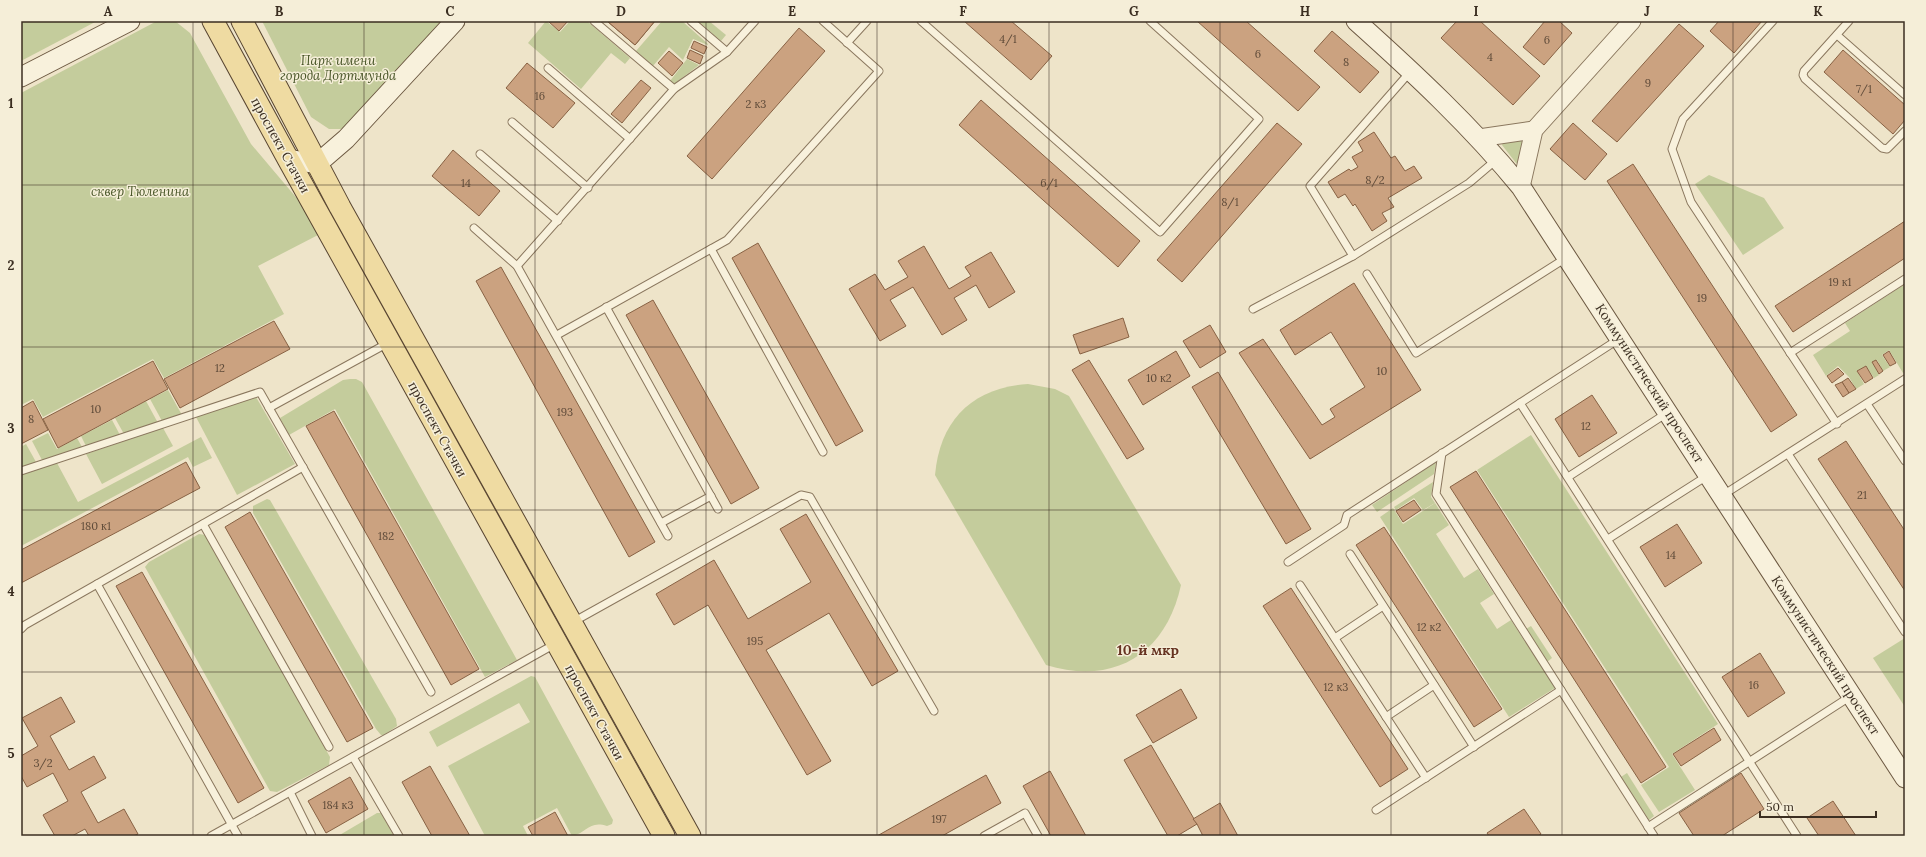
<svg xmlns="http://www.w3.org/2000/svg" width="1926" height="857" font-family="Lora,serif">
<style>
.green{fill:#c4cc9c}
.building{fill:#cba280;stroke:#886244}
.lines{fill:none;stroke-linecap:round;stroke-linejoin:round}
.service-casing{stroke:#8a775e;stroke-width:9}
.tertiary-casing{stroke:#8a775e;stroke-width:19}
.secondary-casing{stroke:#6c5841;stroke-width:21}
.primary-casing{stroke:#584531;stroke-width:23}
.service{stroke:#f8f1dc;stroke-width:7}
.tertiary{stroke:#f8f1dc;stroke-width:17}
.secondary{stroke:#f8f1dc;stroke-width:19}
.primary{stroke:#efdba2;stroke-width:21}
.grid{fill:none;stroke:#3b2e21;stroke-width:1;stroke-opacity:0.55}
.labels{text-anchor:middle;stroke-width:3;stroke-linejoin:round;paint-order:stroke}
.number-label{font-size:11px;fill:#5f4b39}
.park-label{font-size:13px;font-style:italic;fill:#495628;stroke:#f5eed8}
.street-label{font-size:13px;fill:#3b2e21;stroke:#f5eed8}
.neighbourhood-label{font-size:14px;font-weight:bold;fill:#663321;stroke:#f5eed8}
.neatline{fill:none;stroke:#3b2e21;stroke-width:1.5}
.grid-label{font-size:13px;text-anchor:middle;font-weight:bold;fill:#3b2e21}
</style>
<rect width="100%" height="100%" fill="#eee4c9"/>
<g class="green">
<polygon points="21,21 97,21 21,61"/>
<polygon points="157,21 175,21 190,33 251,144 300,202 318,235 258,266 284,314 164,378 153,359 43,417 33,399 21,405 21,93"/>
<polygon points="262,21 442,21 354,120 341,129 329,129 311,117"/>
<polygon points="546,21 560,32 570,21 587,21 630,58 625,64 611,53 581,89 528,43"/>
<polygon points="662,21 682,21 708,44 708,45 693,39 683,60 669,47 653,66 636,51"/>
<polygon points="698,21 709,21 726,35 721,41"/>
<polygon points="687,59 699,65 674,84 670,81"/>
<polygon points="1527,139 1519,164 1516,163 1502,145 1503,142"/>
<polygon points="1709,175 1764,198 1784,228 1743,255 1695,184"/>
<polygon points="1905,284 1905,372 1903,373 1889,350 1882,355 1890,367 1883,371 1877,360 1872,362 1879,375 1874,378 1866,366 1857,371 1864,384 1856,389 1849,377 1838,366 1826,376 1813,355 1850,331 1845,323"/>
<polygon points="350,379 356,379 362,382 517,660 485,677 335,409 289,435 280,418 343,380"/>
<path d="M 1028,384 L 1055,389 L 1069,396 L 1181,585 C 1166,654 1114,686 1046,665 L 935,475 C 940,420 972,388 1028,384 Z"/>
<polygon points="168,390 182,415 162,421 150,399"/>
<polygon points="256,397 295,464 237,495 196,417"/>
<polygon points="146,401 158,423 124,434 115,418"/>
<polygon points="112,420 120,435 86,446 81,436"/>
<polygon points="163,428 173,446 102,484 86,454"/>
<polygon points="48,433 57,449 77,438 82,447 42,460 32,441"/>
<polygon points="1531,435 1718,724 1672,754 1695,790 1659,812 1641,785 1669,767 1477,470"/>
<polygon points="201,437 212,458 193,467 188,457 21,546 21,474 57,463 78,502"/>
<polygon points="26,444 36,462 21,468 21,447"/>
<polygon points="1436,462 1434,474 1377,512 1372,505"/>
<polygon points="1433,482 1431,497 1435,503 1423,510 1414,498 1396,510 1394,507"/>
<polygon points="267,499 270,500 396,719 397,726 384,735 381,735 376,729 253,513 253,506"/>
<polygon points="1435,503 1449,525 1436,534 1464,578 1478,569 1494,594 1480,603 1497,629 1511,620 1555,688 1509,717 1380,517 1393,508 1403,524"/>
<polygon points="199,534 205,535 330,757 329,765 277,792 270,791 145,567 149,562"/>
<polygon points="1531,626 1552,658 1547,662 1526,629"/>
<polygon points="1905,638 1905,707 1873,658"/>
<path d="M 531,676 L 535,677 L 542,690 L 613,820 L 612,824 L 607,826 C 589,820 587,833 572,836 L 557,808 L 523,826 L 528,836 L 485,836 L 448,766 L 530,722 L 519,703 L 437,747 L 429,732 Z"/>
<polygon points="1627,773 1654,816 1649,820 1621,777"/>
<polygon points="377,813 381,813 394,836 338,836"/>
</g>
<g class="building">
<polygon points="548,21 568,21 559,31"/>
<polygon points="607,21 655,21 635,45"/>
<polygon points="607,21 655,21 635,45"/>
<polygon points="964,21 1011,21 1052,56 1031,80"/>
<polygon points="1197,21 1246,21 1320,87 1298,111"/>
<polygon points="1457,21 1480,21 1540,76 1513,105 1441,38"/>
<polygon points="1545,21 1559,21 1572,33 1544,65 1523,47"/>
<polygon points="1719,21 1762,21 1734,53 1710,31"/>
<polygon points="1679,24 1704,46 1617,142 1592,121"/>
<polygon points="799,28 825,51 712,179 687,156"/>
<polygon points="1332,31 1379,72 1360,93 1314,51"/>
<polygon points="694,41 707,47 704,54 691,48"/>
<polygon points="690,50 703,56 700,64 687,58"/>
<polygon points="1843,50 1905,105 1905,120 1893,134 1824,72"/>
<polygon points="669,51 683,63 672,76 658,63"/>
<polygon points="527,63 575,103 553,128 506,88"/>
<polygon points="641,80 651,88 622,123 611,114"/>
<polygon points="981,100 1140,241 1118,267 959,125"/>
<polygon points="1277,123 1302,144 1182,282 1157,260"/>
<polygon points="1573,123 1607,154 1585,180 1550,149"/>
<polygon points="1374,132 1391,158 1395,156 1405,171 1414,166 1422,178 1388,198 1394,207 1382,213 1387,221 1372,231 1355,204 1353,206 1345,194 1338,198 1328,182 1349,169 1351,171 1358,167 1352,157 1363,151 1358,142"/>
<polygon points="453,150 500,191 479,216 432,176"/>
<polygon points="1633,164 1797,415 1771,432 1607,181"/>
<polygon points="1905,221 1905,258 1793,332 1775,306"/>
<polygon points="758,243 863,431 836,446 732,258"/>
<polygon points="924,246 949,289 971,276 965,267 991,252 1015,292 989,308 976,285 954,298 967,320 942,335 913,287 890,300 906,326 880,341 849,289 875,274 885,290 908,277 898,261"/>
<polygon points="501,267 655,542 629,557 476,281"/>
<polygon points="1354,283 1421,390 1310,459 1239,353 1263,339 1322,425 1335,417 1330,409 1365,387 1331,332 1295,355 1280,330"/>
<polygon points="653,300 759,488 731,504 626,315"/>
<polygon points="1123,318 1129,337 1080,354 1073,335"/>
<polygon points="274,321 290,349 180,408 164,379"/>
<polygon points="1210,325 1226,352 1200,368 1183,341"/>
<polygon points="1176,351 1190,376 1143,405 1128,380"/>
<polygon points="1889,351 1896,363 1890,366 1883,355"/>
<polygon points="1089,360 1144,449 1127,459 1072,370"/>
<polygon points="1876,360 1883,371 1879,374 1872,362"/>
<polygon points="153,361 168,389 58,448 43,419"/>
<polygon points="1866,366 1873,378 1865,383 1857,371"/>
<polygon points="1838,368 1844,374 1832,383 1827,376"/>
<polygon points="1218,372 1311,529 1286,544 1192,387"/>
<polygon points="1848,378 1856,389 1849,393 1842,382"/>
<polygon points="1842,382 1849,393 1843,397 1835,385"/>
<polygon points="1592,395 1617,433 1579,457 1555,419"/>
<polygon points="33,401 48,430 21,444 21,408"/>
<polygon points="334,411 479,669 451,685 306,426"/>
<polygon points="1846,441 1905,531 1905,591 1818,459"/>
<polygon points="186,462 200,488 21,583 21,550"/>
<polygon points="1476,471 1666,767 1641,783 1450,487"/>
<polygon points="1414,500 1421,510 1403,522 1396,511"/>
<polygon points="250,512 373,728 347,742 225,527"/>
<polygon points="806,514 898,671 872,686 829,613 766,650 831,761 807,775 708,605 674,625 656,594 714,560 748,619 811,582 780,529"/>
<polygon points="1677,524 1702,563 1665,587 1640,547"/>
<polygon points="1384,527 1502,709 1474,727 1356,545"/>
<polygon points="142,572 264,788 238,803 116,586"/>
<polygon points="1291,588 1408,769 1380,787 1263,606"/>
<polygon points="1760,653 1785,693 1748,717 1722,677"/>
<polygon points="1181,689 1197,718 1153,743 1136,715"/>
<polygon points="61,697 75,722 50,736 69,770 94,756 106,778 81,792 98,823 124,809 138,834 133,836 89,836 85,829 72,836 55,836 43,815 68,801 53,773 27,787 21,776 21,756 38,746 22,718"/>
<polygon points="1714,728 1721,740 1681,766 1673,754"/>
<polygon points="1151,745 1197,824 1177,836 1168,836 1124,760"/>
<polygon points="430,766 470,836 432,836 402,782"/>
<polygon points="1050,771 1086,836 1051,836 1023,786"/>
<polygon points="1741,773 1764,809 1722,836 1694,836 1679,813"/>
<polygon points="986,775 1001,803 942,836 877,836"/>
<polygon points="350,777 368,809 326,833 308,801"/>
<polygon points="1833,801 1856,836 1819,836 1807,818"/>
<polygon points="1220,803 1238,836 1203,836 1197,824 1193,819"/>
<polygon points="1524,809 1541,834 1538,836 1489,836 1487,833"/>
<polygon points="555,812 568,836 533,836 528,827"/>
</g>
<g class="lines">
<defs>
<g id="service">
<polyline points="594,21 674,89"/>
<polyline points="691,21 727,52"/>
<polyline points="921,21 1160,232 1259,119 1150,21"/>
<polyline points="1773,21 1683,119 1672,149 1691,202 1837,424"/>
<polyline points="1849,21 1804,71 1803,75 1805,79 1882,148 1887,149 1905,131"/>
<polyline points="1837,35 1905,95"/>
<polyline points="847,43 867,21"/>
<polyline points="548,68 630,139"/>
<polyline points="512,122 588,188"/>
<polyline points="480,154 558,221"/>
<polyline points="474,228 517,266 668,536"/>
<polyline points="711,249 823,452"/>
<polyline points="1353,256 1310,186 1410,72"/>
<polyline points="517,266 674,89 727,52 755,21"/>
<polyline points="1367,274 1416,353 1566,258"/>
<polyline points="606,307 718,509"/>
<polyline points="1253,309 1353,256 1469,183 1496,160"/>
<polyline points="557,335 727,240 879,71 823,21"/>
<polyline points="1790,353 1905,279"/>
<polyline points="1520,403 1797,836"/>
<polyline points="1867,404 1905,461"/>
<polyline points="269,408 388,343"/>
<polyline points="1442,453 1436,494 1654,836"/>
<polyline points="1788,454 1905,632"/>
<polyline points="21,471 260,392 431,692"/>
<polyline points="1568,477 1667,413"/>
<polyline points="1723,495 1905,379"/>
<polyline points="661,523 711,496"/>
<polyline points="203,524 329,747"/>
<polyline points="1608,539 1707,476"/>
<polyline points="1350,554 1474,747"/>
<polyline points="1288,562 1344,525 1347,515 1619,339"/>
<polyline points="97,584 238,836"/>
<polyline points="1300,585 1426,778"/>
<polyline points="573,622 801,495 810,497 934,711"/>
<polyline points="21,629 25,625 303,467"/>
<polyline points="1335,638 1383,606"/>
<polyline points="1386,717 1434,685"/>
<polyline points="353,757 399,836"/>
<polyline points="290,792 312,836"/>
<polyline points="1376,810 1561,690"/>
<polyline points="1648,827 1851,696"/>
<polyline points="211,836 555,644"/>
<polyline points="984,836 1025,813 1038,836"/>
</g>
<g id="tertiary">
<polyline points="1479,138 1534,130"/>
<polyline points="1521,187 1534,130 1632,21"/>
</g>
<g id="secondary">
<path d="M 1356,21 C 1414,73 1471,126 1521,187 L 1905,778"/>
<polyline points="21,77 130,21"/>
<polyline points="288,159 317,164 346,139 455,21"/>
</g>
<g id="primary">
<polyline points="213,21 288,159 664,836"/>
<polyline points="242,21 340,207 690,836"/>
</g>
</defs>
<use href="#service" class="service-casing"/>
<use href="#tertiary" class="tertiary-casing"/>
<use href="#secondary" class="secondary-casing"/>
<use href="#primary" class="primary-casing"/>
<use href="#service" class="service"/>
<use href="#tertiary" class="tertiary"/>
<use href="#secondary" class="secondary"/>
<use href="#primary" class="primary"/>
</g>
<path class="grid" d="M 193,21 L 193,836M 364,21 L 364,836M 535,21 L 535,836M 706,21 L 706,836M 877,21 L 877,836M 1049,21 L 1049,836M 1220,21 L 1220,836M 1391,21 L 1391,836M 1562,21 L 1562,836M 1733,21 L 1733,836M 21,185 L 1905,185M 21,347 L 1905,347M 21,510 L 1905,510M 21,672 L 1905,672"/>
<g class="labels">
<g class="number-label">
<text x="1008" y="43">4/1</text>
<text x="1547" y="44">6</text>
<text x="1258" y="58">6</text>
<text x="1490" y="61">4</text>
<text x="1346" y="66">8</text>
<text x="1648" y="87">9</text>
<text x="1864" y="93">7/1</text>
<text x="540" y="100">16</text>
<text x="756" y="108">2 к3</text>
<text x="1375" y="184">8/2</text>
<text x="466" y="187">14</text>
<text x="1049" y="187">6/1</text>
<text x="1230" y="206">8/1</text>
<text x="1840" y="286">19 к1</text>
<text x="1702" y="302">19</text>
<text x="220" y="372">12</text>
<text x="1382" y="375">10</text>
<text x="1159" y="382">10 к2</text>
<text x="96" y="413">10</text>
<text x="565" y="416">193</text>
<text x="31" y="423">8</text>
<text x="1586" y="430">12</text>
<text x="1862" y="499">21</text>
<text x="96" y="530">180 к1</text>
<text x="386" y="540">182</text>
<text x="1671" y="559">14</text>
<text x="1429" y="631">12 к2</text>
<text x="755" y="645">195</text>
<text x="1754" y="689">16</text>
<text x="1336" y="691">12 к3</text>
<text x="43" y="767">3/2</text>
<text x="338" y="809">184 к3</text>
<text x="939" y="823">197</text>
</g>
<g class="park-label">
<text x="338" y="65">Парк имени<tspan x="338" dy="15">города Дортмунда</tspan></text>
<text x="140" y="196">сквер Тюленина</text>
</g>
<g class="street-label">
<text transform="translate(281 145) rotate(61)" y="5">проспект Стачки</text>
<text transform="translate(1650 383) rotate(57)" y="5">Коммунистический проспект</text>
<text transform="translate(438 429) rotate(61)" y="5">проспект Стачки</text>
<text transform="translate(1826 655) rotate(57)" y="5">Коммунистический проспект</text>
<text transform="translate(595 712) rotate(61)" y="5">проспект Стачки</text>
</g>
<g class="neighbourhood-label">
<text x="1148" y="655">10-й мкр</text>
</g>
</g>
<rect width="1926" height="857" fill="none" stroke="#f5eed8" stroke-width="44"/>
<path d="M1760 811v6h116v-6" fill="none" stroke="#3b2e21" stroke-width="2"/>
<text x="1766" y="811" font-size="12" fill="#3b2e21" stroke="#f5eed8" stroke-width="3" paint-order="stroke">50 m</text>
<rect x="22" y="22" width="1882" height="813" class="neatline"/>
<g class="grid-label">
<text x="108" y="16">A</text>
<text x="279" y="16">B</text>
<text x="450" y="16">C</text>
<text x="621" y="16">D</text>
<text x="792" y="16">E</text>
<text x="963" y="16">F</text>
<text x="1134" y="16">G</text>
<text x="1305" y="16">H</text>
<text x="1476" y="16">I</text>
<text x="1647" y="16">J</text>
<text x="1818" y="16">K</text>
<text x="11" y="108">1</text>
<text x="11" y="270">2</text>
<text x="11" y="433">3</text>
<text x="11" y="596">4</text>
<text x="11" y="758">5</text>
</g>
</svg>
